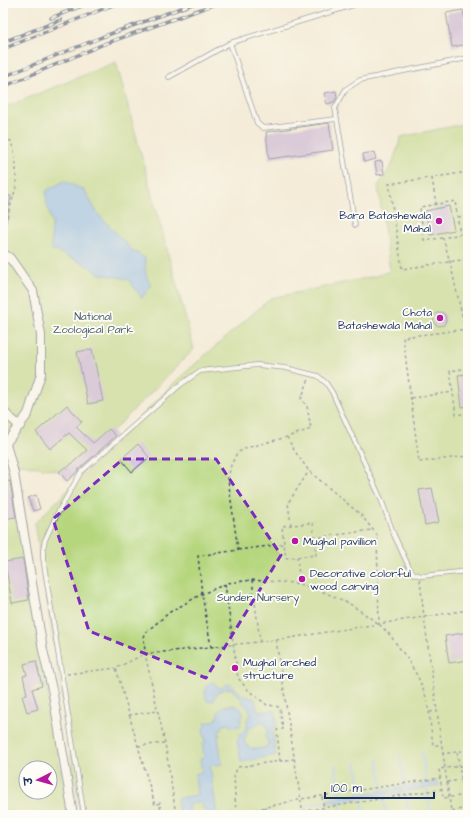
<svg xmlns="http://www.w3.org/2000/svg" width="471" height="818" font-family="'Architects Daughter','Playpen Sans Deva',sans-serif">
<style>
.green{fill:#b6d67d;stroke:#68826e;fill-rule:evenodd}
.water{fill:#82b5ef;stroke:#4e72a6;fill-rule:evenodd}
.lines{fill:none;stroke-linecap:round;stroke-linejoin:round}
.stream{stroke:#82b5ef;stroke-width:2}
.building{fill:#bca1d8}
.lane-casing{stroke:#3c4b70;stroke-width:5.5}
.street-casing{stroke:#3c4b70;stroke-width:10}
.path{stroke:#3c4b70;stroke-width:1.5;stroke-dasharray:3 3;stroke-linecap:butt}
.lane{stroke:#fff;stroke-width:4}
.street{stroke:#fff;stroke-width:8}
.rail-casing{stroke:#1b2f5e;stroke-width:3.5}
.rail{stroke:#fdfcf7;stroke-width:2;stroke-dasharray:6;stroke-linecap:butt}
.marked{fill:none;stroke:#7b2cbf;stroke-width:3;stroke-dasharray:8 5;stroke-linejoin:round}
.poi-dot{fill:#b5179e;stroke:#fdfcf7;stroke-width:1.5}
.labels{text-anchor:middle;stroke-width:3.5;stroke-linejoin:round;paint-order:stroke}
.poi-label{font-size:11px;fill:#1b2f5e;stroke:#fdfcf7;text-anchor:start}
.park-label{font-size:11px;fill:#425966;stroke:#fdfcf7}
</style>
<rect width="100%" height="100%" fill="#fdfcf7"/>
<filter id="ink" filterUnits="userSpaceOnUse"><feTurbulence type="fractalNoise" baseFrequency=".025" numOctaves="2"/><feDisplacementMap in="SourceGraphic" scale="8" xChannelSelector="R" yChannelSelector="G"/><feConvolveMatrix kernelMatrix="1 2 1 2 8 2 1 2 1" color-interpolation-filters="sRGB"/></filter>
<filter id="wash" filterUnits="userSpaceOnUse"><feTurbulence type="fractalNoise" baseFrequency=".012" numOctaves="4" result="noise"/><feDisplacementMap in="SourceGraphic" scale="16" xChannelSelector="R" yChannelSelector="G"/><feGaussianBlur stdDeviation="0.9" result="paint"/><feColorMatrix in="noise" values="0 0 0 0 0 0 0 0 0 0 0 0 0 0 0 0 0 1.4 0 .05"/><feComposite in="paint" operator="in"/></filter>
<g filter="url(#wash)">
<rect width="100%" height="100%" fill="#f4ecd8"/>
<g class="green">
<path d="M 116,62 L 194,349 L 71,473 L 10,462 L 68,815 L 3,815 L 3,108 ZM 26,768 L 50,768 L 50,792 L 26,792 Z"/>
<polygon points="468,123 468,815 80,815 35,523 178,379 271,298 376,276 390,271 378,186 392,165 401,137"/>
</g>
<g class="water">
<polygon points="64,181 84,190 98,214 132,250 145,258 146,275 151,286 142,298 128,279 100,274 85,264 51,249 52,223 47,205 46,191"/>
<path d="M 211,682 L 213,682 L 218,688 L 223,687 L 225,685 L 231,684 L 242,695 L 255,699 C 256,702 256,707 257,709 C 260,714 269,710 273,710 L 275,711 L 277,727 L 272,727 L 276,755 L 241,762 C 240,754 237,746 238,739 C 240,730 250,731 247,719 L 251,714 C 250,709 246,705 242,702 L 242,699 L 236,692 L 234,692 L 233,689 C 224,687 215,692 214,701 L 207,701 C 204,693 204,687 211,682 ZM 261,720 L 266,726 L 268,731 L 265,737 L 269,744 C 265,750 257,748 251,749 L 244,742 L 247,731 L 250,727 L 256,726 Z"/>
<path d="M 233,705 C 240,707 242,708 243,716 L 241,717 L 241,721 L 240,726 L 231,727 L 229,724 L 223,725 L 222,727 L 222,729 L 219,730 L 220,736 L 218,736 L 222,764 L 210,766 L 217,815 L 207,815 L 206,809 L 202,808 L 202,804 L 199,802 C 193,802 191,803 188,808 L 189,815 L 179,815 L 177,798 L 197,795 L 195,774 L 202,772 L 200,759 L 204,758 L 202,744 L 205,743 L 203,728 L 205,727 L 205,723 L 216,720 L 216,718 L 218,717 L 218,712 L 224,706 Z"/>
<polygon points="438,782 439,786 329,803 328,799"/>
</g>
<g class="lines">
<g class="stream">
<polyline points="422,752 426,784"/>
<polyline points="400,756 405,787"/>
<polyline points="378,759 383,791"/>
<polyline points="356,762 361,794"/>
<polyline points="335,765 340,797"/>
<polyline points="427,788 431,815"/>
<polyline points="405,791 409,815"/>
<polyline points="383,794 386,815"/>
<polyline points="362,798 364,815"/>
<polyline points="340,801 342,815"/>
<polyline points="307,805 328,801"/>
</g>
</g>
<g id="blocks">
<g class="building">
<polygon points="463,10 468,44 452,47 446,13"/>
<polygon points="336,91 337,97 334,102 327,104 324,93"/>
<polygon points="329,123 333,150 269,159 266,132"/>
<polygon points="374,152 376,159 364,162 363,154"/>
<polygon points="382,161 384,174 377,175 375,162"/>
<polygon points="3,195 11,196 6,222 3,221"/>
<polygon points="449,206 454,230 430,235 425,211"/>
<polygon points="442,312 445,315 446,320 444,325 438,326 434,323 433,316 437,313"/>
<polygon points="92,349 103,401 88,404 77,352"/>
<polygon points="468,374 468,406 462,407 458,375"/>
<polygon points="67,405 82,422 76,427 93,443 109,429 116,436 79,469 74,475 67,481 59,472 66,466 67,468 87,450 69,433 50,449 36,432"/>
<polygon points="138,444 149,457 132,472 121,459"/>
<polygon points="10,481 16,517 3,519 3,482"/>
<polygon points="432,488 439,522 425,525 419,490"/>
<polygon points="36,495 40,509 33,511 28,498"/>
<polygon points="23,559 29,600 12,603 5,562"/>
<polygon points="468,632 468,660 449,663 445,636"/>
<polygon points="36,661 42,686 32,689 38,709 27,712 22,696 27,694 23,676 27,675 24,664"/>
</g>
</g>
</g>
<g filter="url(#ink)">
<use href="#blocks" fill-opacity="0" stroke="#3c4b70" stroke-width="1"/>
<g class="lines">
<defs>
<g id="lane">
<polyline points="230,43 257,123 263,128 336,119"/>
<polyline points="169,77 230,43 360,3"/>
<polyline points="355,225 335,108 346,89 360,80 468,58"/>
<polyline points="3,263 10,258"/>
<polyline points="84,815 43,558 43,549 45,540 57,514 81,472 180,385 200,371 257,365 286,368 318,376 326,383 332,392 381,499 394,535 409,567 414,574 422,576 468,571"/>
</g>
<g id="street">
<polyline points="3,253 10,258 33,291 41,335 41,374 28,414 3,447"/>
<polyline points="3,410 7,415 20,426"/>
<polyline points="6,444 14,473 43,650 53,694 73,815"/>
</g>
</defs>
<use href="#lane" class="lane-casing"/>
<use href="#street" class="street-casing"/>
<g class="path">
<polyline points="3,139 11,141 15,155 16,165 16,187 3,232"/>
<polyline points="468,172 389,184 402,269 468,259"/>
<polyline points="432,178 436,204"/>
<polyline points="458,217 468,215"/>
<polyline points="443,238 424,240 420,207 455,201 460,234 443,238 450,262 465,329"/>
<polyline points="468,329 403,337 419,462 468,456"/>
<polyline points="468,368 450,371 456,415 468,413"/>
<polyline points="411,398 453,392"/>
<polyline points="287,437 294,450 309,471 361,515 377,535 379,624"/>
<polyline points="291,525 288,503 309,471"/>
<polyline points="314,538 372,530"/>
<polyline points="238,550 284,544 286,558 316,555 313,523 282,526 284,544"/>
<polyline points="297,557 300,584"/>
<polyline points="252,580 260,641"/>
<polyline points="420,580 424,617 437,711"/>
<polyline points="225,584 238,678 249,691 267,705 276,706 280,708 283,729 277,730 280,761"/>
<polyline points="276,640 303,815"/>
<polyline points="211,647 202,594 198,556 238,550 228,479 231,465 237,453 246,448 287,437 311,429 307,406 301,399 309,379"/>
<polyline points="67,674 116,668"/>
<polyline points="430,712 437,711 443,754"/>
<polyline points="129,715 158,711"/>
<polyline points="165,743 145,654 144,637 146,632 170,612 202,594 228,583 252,580 294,583 315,588 350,604 379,624 390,635 406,657 418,677 426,697 429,712 433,745 442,745"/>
<polyline points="138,746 165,743 176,815"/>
<polyline points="468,750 443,754 451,811 468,808"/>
<polyline points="457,752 466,809"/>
<polyline points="468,765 439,769 443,798 468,795"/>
<polyline points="447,782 461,780"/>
<polyline points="322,797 325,815"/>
<polyline points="265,807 265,815"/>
<polyline points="303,811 442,789"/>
<polyline points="236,814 234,775 238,767 294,759"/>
<polyline points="143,815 151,814 151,815"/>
<polyline points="161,815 160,803 155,805 138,746 116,668 145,654 276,640 468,610"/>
<polyline points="232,815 301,799 440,778"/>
</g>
<use href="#lane" class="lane"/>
<use href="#street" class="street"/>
<defs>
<g id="rail">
<polyline points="51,18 89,3"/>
<polyline points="3,42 61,20"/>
<polyline points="3,49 118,3"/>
<polyline points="3,77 102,37 195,3"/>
<polyline points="3,87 104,44 218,3"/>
</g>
</defs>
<use href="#rail" class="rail-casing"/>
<use href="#rail" class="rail"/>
</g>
</g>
<path d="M0 0H471V818H0ZM 123,459 L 216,459 L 281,555 L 206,678 L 89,631 L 53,519 Z" fill="#f4ecd8" fill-opacity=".55" fill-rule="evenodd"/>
<path class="marked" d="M 123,459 L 216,459 L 281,555 L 206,678 L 89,631 L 53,519 Z"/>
<g class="poi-dot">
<circle cx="439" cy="221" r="4"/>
<circle cx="440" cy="318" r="4"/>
<circle cx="295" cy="541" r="4"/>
<circle cx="302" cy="579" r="4"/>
<circle cx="235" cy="668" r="4"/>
</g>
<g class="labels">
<g class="poi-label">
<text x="431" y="219" text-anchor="end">Bara Batashewala<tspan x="431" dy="13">Mahal</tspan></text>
<text x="432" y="316" text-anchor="end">Chota<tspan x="432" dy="13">Batashewala Mahal</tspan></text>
<text x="303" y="545">Mughal pavillion</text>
<text x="310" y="577">Decorative colorful<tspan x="310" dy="13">wood carving</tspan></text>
<text x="243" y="666">Mughal arched<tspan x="243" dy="13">structure</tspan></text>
</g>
<g class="park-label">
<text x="93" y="320">National<tspan x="93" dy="13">Zoological Park</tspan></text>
<text x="258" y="601">Sunder Nursery</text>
</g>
</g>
<rect width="471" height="818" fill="none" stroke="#fdfcf7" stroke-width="16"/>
<g transform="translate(38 780) rotate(264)"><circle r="19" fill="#fdfcf7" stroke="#a3aaba"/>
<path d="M0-3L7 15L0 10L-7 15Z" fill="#b5179e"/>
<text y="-6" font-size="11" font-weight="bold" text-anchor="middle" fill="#1b2f5e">उ</text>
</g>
<path d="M325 792v6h109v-6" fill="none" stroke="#1b2f5e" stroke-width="2"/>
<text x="331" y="792" font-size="12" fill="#1b2f5e" stroke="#fdfcf7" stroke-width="3" paint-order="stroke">100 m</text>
</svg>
